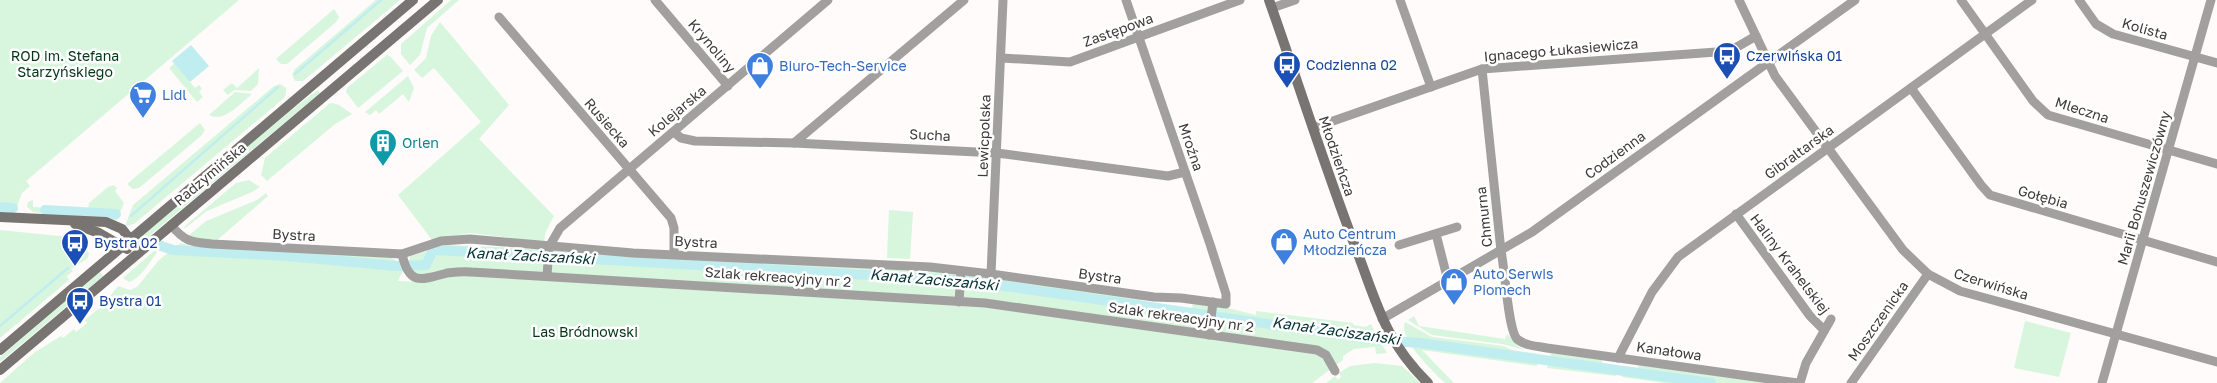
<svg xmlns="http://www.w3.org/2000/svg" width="2217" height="383" font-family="'Golos Text',sans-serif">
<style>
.green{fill:#d7f6dd}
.water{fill:#c0eef0}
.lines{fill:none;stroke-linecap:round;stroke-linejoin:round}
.stream{stroke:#c0eef0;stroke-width:2.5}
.canal{stroke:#c0eef0;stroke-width:10}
.street{stroke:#a2a09e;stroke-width:9}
.secondary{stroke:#787471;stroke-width:10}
.labels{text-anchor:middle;stroke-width:5;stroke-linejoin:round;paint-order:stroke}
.street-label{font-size:14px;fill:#3d3a39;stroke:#fff}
.park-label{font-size:14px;fill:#033717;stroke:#fff}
.transit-label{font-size:14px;fill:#164399;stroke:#fff;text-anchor:start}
.shop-label{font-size:14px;fill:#366cbe;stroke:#fff;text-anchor:start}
.culture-label{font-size:14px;fill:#0d838f;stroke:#fff;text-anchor:start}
.water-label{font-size:15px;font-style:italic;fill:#053334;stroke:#fff}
</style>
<rect width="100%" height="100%" fill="#fefbfa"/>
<g class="green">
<polygon points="0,0 239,0 26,181 30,186 22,193 16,209 0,209"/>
<polygon points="376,0 400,0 303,81 295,81 292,75 295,69"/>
<polygon points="451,0 459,0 427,28 420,55 410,65 401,54 401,44"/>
<polygon points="334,9 339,17 336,22 287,64 281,64 276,59"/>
<polygon points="440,22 509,105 479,139 554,216 546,231 544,242 470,233 432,240 398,195 481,122 434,68 422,78 414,70 426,58 431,36"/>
<polygon points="387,55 390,56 403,71 358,108 346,92 347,88"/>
<polygon points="175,63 195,88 199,85 202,89 199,92 203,97 197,102 169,68"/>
<polygon points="259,68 258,84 251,91 234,90 228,95 223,90 232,83 237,88"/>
<polygon points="408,76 414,88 409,102 403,94 379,114 376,110 370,115 365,112"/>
<polygon points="280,84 286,88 286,94 284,98 134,224 125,226 133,205 274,86"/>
<polygon points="318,90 320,93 148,237 140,240 139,238 291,110"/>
<path d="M 235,92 L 252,94 C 240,103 225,123 209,115 Z"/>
<polygon points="332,103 339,105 352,114 335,124 267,181 261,175 265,158 329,104"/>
<polygon points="200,123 205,130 202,135 139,188 133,189 127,184"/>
<polygon points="249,180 260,187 252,192 207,211 184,229 185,226 236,183"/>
<polygon points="114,185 117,188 115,191 124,203 116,222 33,212 27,207 28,202 33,200 33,207 88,210 89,203 108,187"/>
<polygon points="266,193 268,196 215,242 187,237 206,221 257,200"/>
<polygon points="889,210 913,212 910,259 887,258"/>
<polygon points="0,230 69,237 72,235 89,253 88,258 71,269 73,271 67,276 69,280 0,338"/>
<polygon points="181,243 194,247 390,257 401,264 403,271 398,281 424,282 410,267 428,266 433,254 436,252 963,282 1380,341 1387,353 1376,354 1375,347 1354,349 1343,356 1343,360 1312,383 0,383 35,352 61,336 63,338 74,329 76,332 87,323 85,320 104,304 118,286 130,290 137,287 159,260"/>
<polygon points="448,245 546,249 545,255 435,249 431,252 426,264 409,264 410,256"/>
<path d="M 155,250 L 157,252 C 151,261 140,279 129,282 L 123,278 Z"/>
<polygon points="552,250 593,254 927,270 958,274 957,278 551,255"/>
<polygon points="100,272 103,276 0,362 0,357"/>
<polygon points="964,275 1142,298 1141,303 1192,310 1193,302 1210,305 1209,314 963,279"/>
<polygon points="1216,305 1256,315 1256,311 1353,323 1353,325 1365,327 1371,324 1378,338 1215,314"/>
<polygon points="1414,316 1419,326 1505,339 1507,334 1519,347 1525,350 1502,344 1432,335 1408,320"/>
<polygon points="2025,321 2071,333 2059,377 2014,368"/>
<path d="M 1405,322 L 1432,337 L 1504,346 L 1512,350 L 1538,354 L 1537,366 L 1422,350 L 1454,383 L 1445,383 C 1433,371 1398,339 1405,322 Z"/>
<polygon points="1551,353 1602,360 1602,363 1617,366 1616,376 1547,368"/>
<polygon points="1375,363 1402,366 1420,383 1326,383 1335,376 1338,380 1341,377 1339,373 1350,366"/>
<polygon points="1639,365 1769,383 1665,383 1622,377 1624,366 1638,368"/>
</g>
<polygon class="water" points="191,45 209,66 190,82 172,61"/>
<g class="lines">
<g class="stream">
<polyline points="295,74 381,0"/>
<polyline points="131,216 278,87"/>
<polyline points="0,326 68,268"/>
</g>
<g class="canal">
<polyline points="0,207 13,208"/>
<polyline points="45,210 116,214"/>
<polyline points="161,246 173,250 286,256 396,266 426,265 432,252 436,250 970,281 1379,340 1420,343 1711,383"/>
</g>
<g class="street">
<polyline points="655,0 728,86"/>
<polyline points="1400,0 1431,87"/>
<polyline points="1739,0 1775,76 1903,250 1928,274 1960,291 2217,362"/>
<polyline points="1961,0 2033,101 2048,115 2217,164"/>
<polyline points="2079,0 2096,24 2113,34 2217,63"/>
<polyline points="1272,8 1295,0"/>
<polyline points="499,17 671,218 674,228 674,254"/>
<polyline points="1002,58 1070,62 1240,0"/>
<path d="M 1482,69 L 1501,251 C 1505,269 1508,330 1517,339 C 1525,346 1537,346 1547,348 L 1798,383"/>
<polyline points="1911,88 1981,185 1990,195 2217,262"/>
<polyline points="1313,128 1482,69 1730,51 1756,36"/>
<polyline points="674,132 681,138 695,141 794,143 997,153 1168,176 1185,172"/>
<polyline points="794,143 964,0"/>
<polyline points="1736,214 1810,316 1824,330"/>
<path d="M 171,225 C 185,242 191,242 212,244 L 402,254 L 441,241 L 470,239 L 633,253 L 930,267 L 991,274 L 1154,297 L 1181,298 L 1226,304 L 1226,294 L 1210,244 L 1126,0"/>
<polyline points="1436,234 1448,281"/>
<polyline points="1399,245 1457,227"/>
<path d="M 402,254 C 409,286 421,280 447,273 C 455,272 463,271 471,272 L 985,303 L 1317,350 L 1326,355 L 1335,371"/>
<polyline points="991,274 1003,0"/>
<polyline points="547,276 549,247 560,228 828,0"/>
<polyline points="959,302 961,271"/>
<polyline points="1382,319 1532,232 1855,0"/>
<polyline points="1209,335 1213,302"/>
<polyline points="1618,358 1652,292 1678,257 2032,0"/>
<polyline points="1800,383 1806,363 1831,319"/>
<polyline points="1851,383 1928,274"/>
<polyline points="2102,383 2211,0"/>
</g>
<g class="secondary">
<path d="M 1269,0 C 1299,85 1326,171 1358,254 C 1378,307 1386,342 1428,383"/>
<polyline points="0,217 106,222 122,229 134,244"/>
<polyline points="75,224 99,233 127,249"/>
<polyline points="0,350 413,0"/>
<polyline points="0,370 438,0"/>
</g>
</g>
<defs>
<symbol id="bus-pin" viewBox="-11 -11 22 30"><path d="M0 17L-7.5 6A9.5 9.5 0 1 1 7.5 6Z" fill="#1a4fb4" stroke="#fff"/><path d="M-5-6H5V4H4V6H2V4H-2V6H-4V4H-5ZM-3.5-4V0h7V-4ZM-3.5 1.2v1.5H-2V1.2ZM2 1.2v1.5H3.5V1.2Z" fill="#fff"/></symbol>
<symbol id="shop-pin" viewBox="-11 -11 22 30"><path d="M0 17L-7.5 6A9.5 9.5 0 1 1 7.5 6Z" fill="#3f7fe0" stroke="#fff"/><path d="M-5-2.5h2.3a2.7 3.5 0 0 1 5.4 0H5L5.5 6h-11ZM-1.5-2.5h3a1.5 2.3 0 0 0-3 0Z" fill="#fff"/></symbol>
<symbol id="supermarket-pin" viewBox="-11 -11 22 30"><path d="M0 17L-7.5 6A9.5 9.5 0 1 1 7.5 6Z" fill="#3f7fe0" stroke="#fff"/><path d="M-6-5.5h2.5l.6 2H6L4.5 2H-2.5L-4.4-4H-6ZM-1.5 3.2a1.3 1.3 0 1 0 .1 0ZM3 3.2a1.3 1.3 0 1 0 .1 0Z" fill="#fff"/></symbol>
<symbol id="building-pin" viewBox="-11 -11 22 30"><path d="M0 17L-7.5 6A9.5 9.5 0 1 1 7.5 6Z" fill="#0f9aa8" stroke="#fff"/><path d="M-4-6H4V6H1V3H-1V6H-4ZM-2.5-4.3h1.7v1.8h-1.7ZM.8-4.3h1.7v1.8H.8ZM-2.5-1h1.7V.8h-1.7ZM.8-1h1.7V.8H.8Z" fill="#fff"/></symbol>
</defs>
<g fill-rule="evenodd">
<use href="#bus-pin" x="1711" y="40" width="32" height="43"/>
<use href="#bus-pin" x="1271" y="49" width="32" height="43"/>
<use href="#shop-pin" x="744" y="50" width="32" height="43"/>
<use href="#supermarket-pin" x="127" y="79" width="32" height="43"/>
<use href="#building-pin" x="367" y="127" width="32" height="43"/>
<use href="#shop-pin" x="1268" y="226" width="32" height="43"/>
<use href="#bus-pin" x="59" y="227" width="32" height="43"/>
<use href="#shop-pin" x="1438" y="266" width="32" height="43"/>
<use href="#bus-pin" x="64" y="285" width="32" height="43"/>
</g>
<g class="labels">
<g class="street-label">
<text transform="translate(2145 29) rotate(16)" y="5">Kolista</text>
<text transform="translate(1118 30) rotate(-20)" y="5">Zastępowa</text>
<text transform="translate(712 46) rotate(50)" y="5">Krynoliny</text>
<text transform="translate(1561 50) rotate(-5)" y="5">Ignacego Łukasiewicza</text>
<text transform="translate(2082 110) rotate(18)" y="5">Mleczna</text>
<text transform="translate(677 111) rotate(-40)" y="5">Kolejarska</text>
<text transform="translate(607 123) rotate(49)" y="5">Rusiecka</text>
<text transform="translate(930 135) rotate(3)" y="5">Sucha</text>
<text transform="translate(984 136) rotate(-88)" y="5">Lewicpolska</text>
<text transform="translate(1191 147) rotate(71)" y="5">Mroźna</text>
<text transform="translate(1799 152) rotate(-36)" y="5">Gibraltarska</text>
<text transform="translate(1615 155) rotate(-36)" y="5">Codzienna</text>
<text transform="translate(1337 156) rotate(71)" y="5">Młodzieńcza</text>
<text transform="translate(210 174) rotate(-40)" y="5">Radzymińska</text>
<text transform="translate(2144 188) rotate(-74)" y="5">Marii Bohuszewiczówny</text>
<text transform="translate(2043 197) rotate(16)" y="5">Gołębia</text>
<text transform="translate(1484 217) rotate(-96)" y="5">Chmurna</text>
<text transform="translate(294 235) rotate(3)" y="5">Bystra</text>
<text transform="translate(696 242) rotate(3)" y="5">Bystra</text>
<text transform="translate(1790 264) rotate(53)" y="5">Haliny Krahelskiej</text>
<text transform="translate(1100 276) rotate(8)" y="5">Bystra</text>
<text transform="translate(778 277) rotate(4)" y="5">Szlak rekreacyjny nr 2</text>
<text transform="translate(1991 284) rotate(17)" y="5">Czerwińska</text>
<text transform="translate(1181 317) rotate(8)" y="5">Szlak rekreacyjny nr 2</text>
<text transform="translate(1878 321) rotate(-55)" y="5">Moszczenicka</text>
<text transform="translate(1669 351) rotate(8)" y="5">Kanałowa</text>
</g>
<g class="park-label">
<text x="65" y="61">ROD im. Stefana<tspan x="65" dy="16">Starzyńskiego</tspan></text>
<text x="585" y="337">Las Bródnowski</text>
</g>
<g class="transit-label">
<text x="1746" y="61">Czerwińska 01</text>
<text x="1306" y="70">Codzienna 02</text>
<text x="94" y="248">Bystra 02</text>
<text x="99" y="306">Bystra 01</text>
</g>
<g class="shop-label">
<text x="779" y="71">Biuro-Tech-Service</text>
<text x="162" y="100">Lidl</text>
<text x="1303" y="239">Auto Centrum<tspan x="1303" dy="16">Młodzieńcza</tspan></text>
<text x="1473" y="279">Auto Serwis<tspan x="1473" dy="16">Piomech</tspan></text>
</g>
<g class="culture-label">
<text x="402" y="148">Orlen</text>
</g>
<g class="water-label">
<text transform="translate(530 256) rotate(3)" y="5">Kanał Zaciszański</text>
<text transform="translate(934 280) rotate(5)" y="5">Kanał Zaciszański</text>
<text transform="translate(1336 331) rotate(8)" y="5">Kanał Zaciszański</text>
</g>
</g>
</svg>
